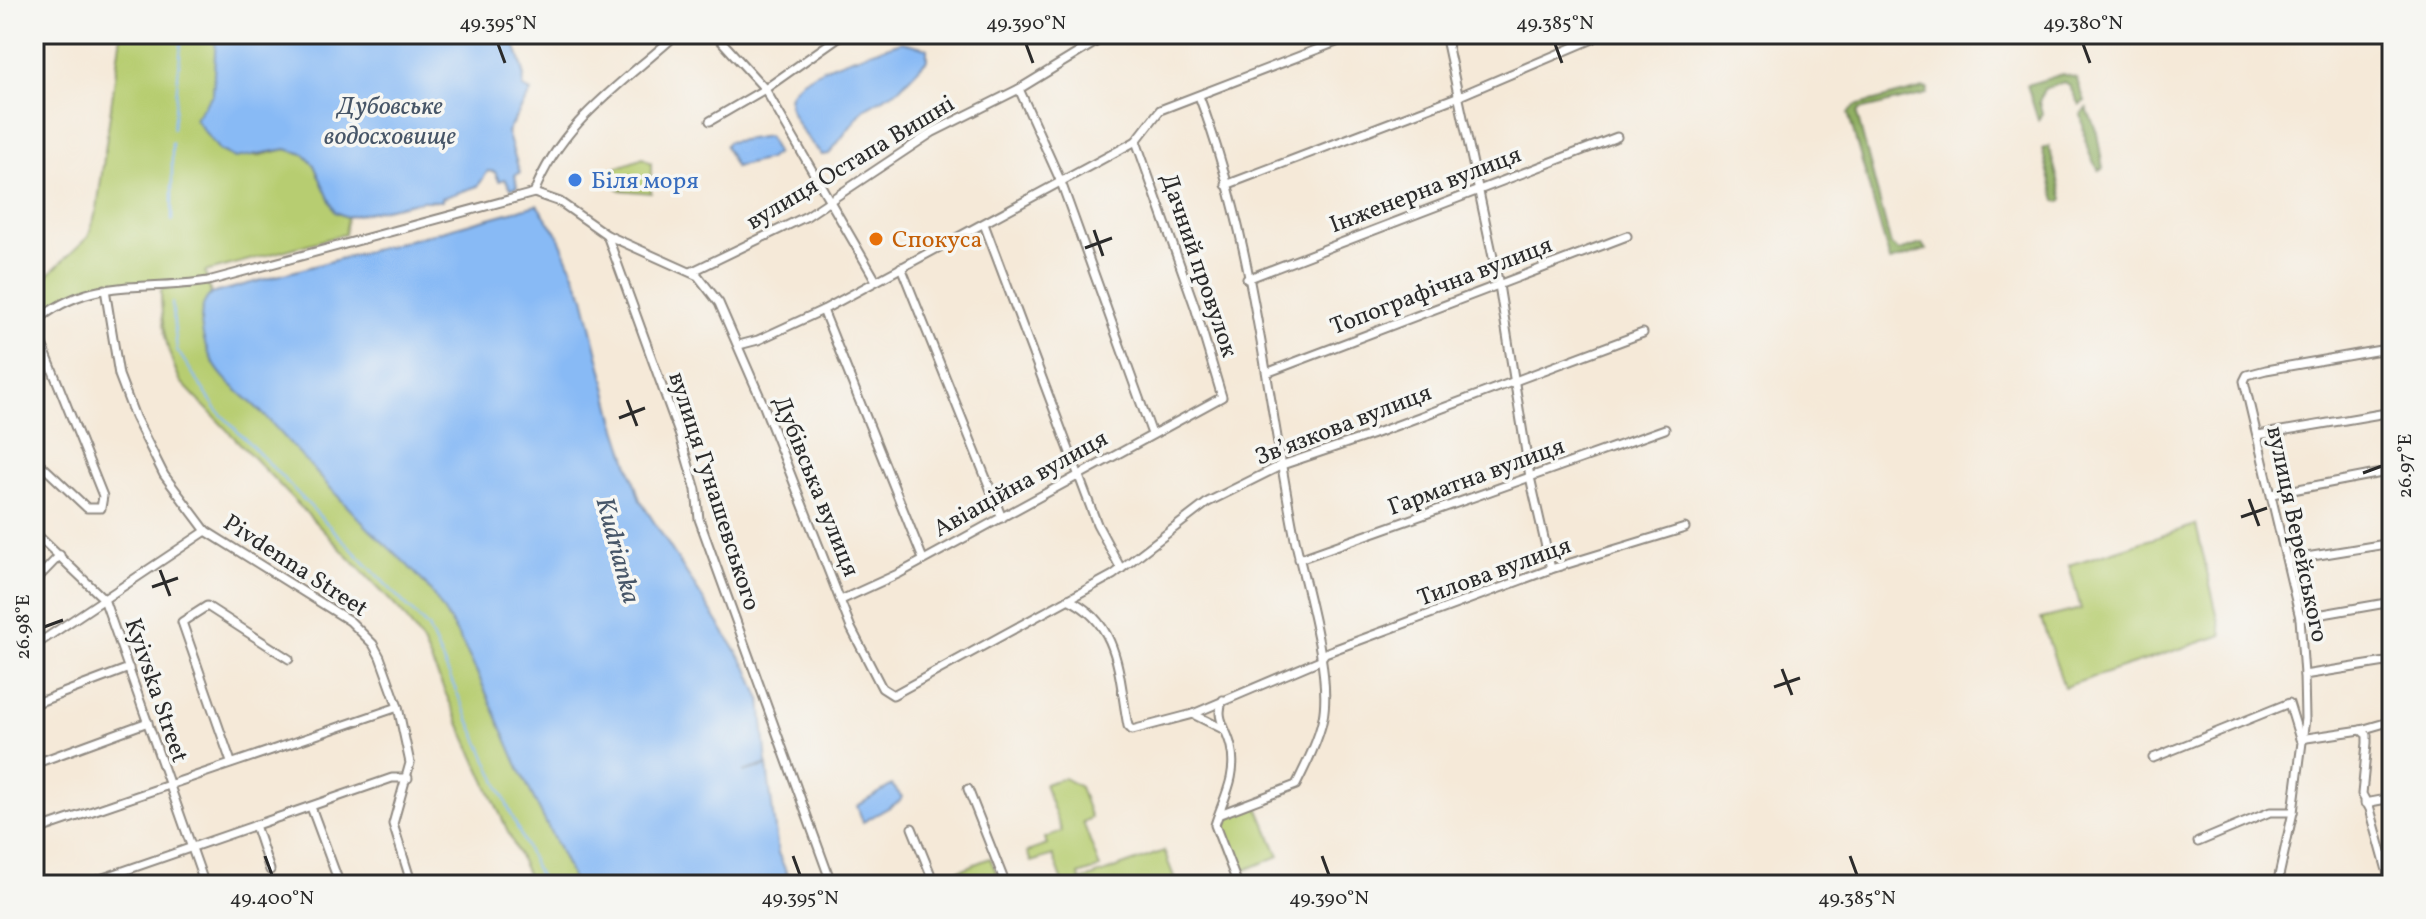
<svg xmlns="http://www.w3.org/2000/svg" width="2426" height="919" font-family="Vollkorn,serif">
<style>
.green{fill:#b7cd71;stroke:#717c4e;stroke-width:2}
.forest{fill:#91b063;stroke:#5e6e47;stroke-width:2}
.water{fill:#88baf5;stroke:#5a7290;stroke-width:2}
.lines{fill:none;stroke-linecap:round;stroke-linejoin:round}
.stream{stroke:#88baf5;stroke-width:2}
.minor-casing{stroke:#908a82;stroke-width:11}
.minor{stroke:#fff;stroke-width:7}
.ticks{fill:none;stroke:#2b2b2b;stroke-width:3}
.shop-dot{fill:#3f7fe0;stroke:#f6f6f2;stroke-width:3}
.food-dot{fill:#e8710a;stroke:#f6f6f2;stroke-width:3}
.labels{text-anchor:middle;stroke-width:7;stroke-linejoin:round;paint-order:stroke}
.street-label{font-size:24px;fill:#2b2b2b;stroke:#f6f6f2}
.shop-label{font-size:24px;fill:#366cbe;stroke:#f6f6f2;text-anchor:start}
.food-label{font-size:24px;fill:#c56008;stroke:#f6f6f2;text-anchor:start}
.water-label{font-size:26px;font-style:italic;fill:#475668;stroke:#f6f6f2}
.neatline{fill:none;stroke:#2b2b2b;stroke-width:3}
.ticks-label{font-size:20px;text-anchor:middle;fill:#2b2b2b}
</style>
<rect width="100%" height="100%" fill="#f6f6f2"/>
<filter id="ink" filterUnits="userSpaceOnUse"><feTurbulence type="fractalNoise" baseFrequency=".0125" numOctaves="2"/><feDisplacementMap in="SourceGraphic" scale="16" xChannelSelector="R" yChannelSelector="G"/><feConvolveMatrix kernelMatrix="1 2 1 2 8 2 1 2 1" color-interpolation-filters="sRGB"/></filter>
<filter id="wash" filterUnits="userSpaceOnUse"><feTurbulence type="fractalNoise" baseFrequency=".006" numOctaves="4" result="noise"/><feDisplacementMap in="SourceGraphic" scale="32" xChannelSelector="R" yChannelSelector="G"/><feGaussianBlur stdDeviation="1.8" result="paint"/><feColorMatrix in="noise" values="0 0 0 0 0 0 0 0 0 0 0 0 0 0 0 0 0 1.4 0 .05"/><feComposite in="paint" operator="in"/></filter>
<g filter="url(#wash)">
<rect width="100%" height="100%" fill="#f5e9d8"/>
<g class="green">
<path d="M 121,34 L 216,34 C 217,61 221,101 196,119 L 212,142 L 257,156 L 286,149 L 304,154 L 314,165 L 335,212 L 347,217 L 345,234 L 205,272 L 211,294 C 194,309 204,344 213,362 C 225,383 243,394 259,410 C 290,440 316,474 345,504 C 374,534 410,562 434,596 C 469,647 490,702 515,759 C 534,801 557,842 575,885 L 532,885 L 423,643 L 402,613 L 181,382 C 166,351 161,325 161,290 L 169,287 C 117,282 76,284 34,318 L 34,288 L 88,237 L 97,209 Z"/>
<polygon points="643,158 651,163 651,193 620,190 613,184 613,169"/>
<polygon points="2196,525 2222,635 2064,687 2041,619 2081,609 2069,565"/>
<polygon points="1064,778 1080,787 1091,818 1083,822 1100,868 1079,875 1080,881 1164,851 1177,885 1064,885 1053,855 1031,862 1027,852 1047,845 1045,838 1062,832 1044,784"/>
<polygon points="1257,805 1279,856 1241,872 1220,830 1220,821"/>
<polygon points="990,858 999,878 982,885 940,885 938,878"/>
</g>
<g class="forest">
<polygon points="2063,74 2076,78 2085,101 2079,105 2069,85 2064,82 2044,89 2039,102 2042,113 2038,120 2027,85"/>
<polygon points="1924,88 1928,89 1927,94 1859,110 1857,114 1891,245 1899,251 1922,244 1926,250 1890,261 1848,113 1855,106"/>
<path d="M 2087,108 L 2097,133 L 2103,168 L 2100,171 C 2085,154 2085,134 2081,114 Z"/>
<polygon points="2049,146 2063,199 2060,202 2056,201 2042,149"/>
</g>
<g class="water">
<polygon points="216,34 512,34 524,72 523,88 531,92 507,132 520,173 515,175 517,187 511,188 505,179 499,181 495,172 488,171 478,186 442,198 442,201 422,201 347,217 335,212 314,165 304,154 286,149 235,158 219,150 195,119 213,93"/>
<path d="M 902,42 L 927,48 L 927,60 L 899,89 L 864,109 L 829,154 L 822,155 C 810,142 790,119 789,101 C 788,72 879,50 902,42 Z"/>
<polygon points="768,136 776,153 769,159 735,167 725,146 728,142"/>
<path d="M 537,205 L 557,233 L 584,297 L 614,419 L 640,500 L 749,671 L 761,700 L 767,764 L 743,772 L 767,766 L 778,853 L 792,885 L 575,885 C 557,842 534,801 515,759 C 490,702 469,647 434,596 C 416,570 389,549 366,526 C 331,490 298,451 263,414 C 246,396 225,384 213,362 C 203,344 193,309 211,294 Z"/>
<polygon points="892,785 902,797 900,801 863,822 857,806"/>
</g>
<g class="lines">
<g class="stream">
<polyline points="173,129 182,34"/>
<polyline points="172,221 172,143"/>
<polyline points="172,303 177,350 217,410 428,628 543,885"/>
</g>
</g>
</g>
<g filter="url(#ink)">
<g class="lines">
<defs>
<g id="minor">
<polyline points="715,34 765,89 875,279"/>
<polyline points="1445,34 1499,285 1530,477 1551,569"/>
<polyline points="1019,89 1061,182 1152,434"/>
<path d="M 1199,96 C 1253,238 1266,391 1295,539 C 1305,586 1332,672 1323,718 C 1319,739 1306,765 1296,785 L 1220,814"/>
<polyline points="710,121 765,89 843,34"/>
<polyline points="1226,185 1457,97 1593,39"/>
<path d="M 534,193 C 561,122 622,84 677,34"/>
<polyline points="984,224 1097,524 1121,569"/>
<polyline points="607,235 680,436 696,490 699,519 832,885"/>
<polyline points="901,267 1002,518"/>
<polyline points="691,272 807,216 933,132 1019,89 1109,34"/>
<polyline points="1247,279 1617,137"/>
<polyline points="105,289 119,375 135,417 164,475 206,531 350,621 373,644 380,657 398,707 410,763 393,824 412,885"/>
<polyline points="823,310 923,559"/>
<path d="M 34,323 C 91,275 139,292 208,281 L 534,193 L 560,202 L 607,235 L 698,276 L 719,303 L 763,404 L 851,628 L 882,688 L 893,695 L 1113,575 L 1208,502 L 1282,465 L 1371,435 L 1643,333"/>
<polyline points="34,324 103,496 101,508 87,508 34,458"/>
<polyline points="739,345 758,340 823,310 1136,141 1160,110 1357,34"/>
<polyline points="1269,372 1627,236"/>
<polyline points="2258,435 2392,412"/>
<polyline points="2272,494 2392,471"/>
<polyline points="34,532 104,599 205,885"/>
<polyline points="1299,559 1665,429"/>
<polyline points="2288,560 2392,543"/>
<polyline points="34,582 60,555"/>
<path d="M 1068,599 C 1121,624 1118,675 1128,726 L 1132,730 L 1193,714 L 1320,660 L 1325,653 L 1551,569 L 1685,528"/>
<polyline points="841,600 900,573 1222,397 1195,307 1136,141"/>
<polyline points="2300,618 2392,602"/>
<polyline points="34,646 206,531"/>
<polyline points="2304,675 2392,661"/>
<path d="M 1223,700 C 1214,718 1228,730 1231,747 C 1238,776 1223,799 1215,825 L 1238,885"/>
<polyline points="34,704 129,668"/>
<polyline points="1193,714 1223,729"/>
<polyline points="2361,730 2367,735 2367,743 2362,794 2370,809 2391,885"/>
<polyline points="2153,758 2289,703 2300,739 2361,730 2392,721"/>
<polyline points="231,762 182,622 207,606 289,659"/>
<polyline points="34,764 148,722"/>
<polyline points="968,789 1006,885"/>
<polyline points="2365,803 2392,798"/>
<polyline points="311,807 340,885"/>
<polyline points="255,825 270,870"/>
<polyline points="912,828 935,885"/>
<polyline points="34,831 398,707"/>
<polyline points="2198,842 2270,812 2293,812"/>
<polyline points="83,885 392,778 408,778"/>
<polyline points="2277,885 2293,812 2305,719 2304,675 2300,618 2244,381 2247,375 2266,370 2392,348"/>
</g>
</defs>
<use href="#minor" class="minor-casing"/>
<use href="#minor" class="minor"/>
</g>
</g>
<path class="ticks" d="M 498,44 L 505,63M 1026,44 L 1033,63M 1555,44 L 1562,63M 2083,44 L 2090,63M 1094,230 L 1103,256M 1085,248 L 1112,238M 627,400 L 637,426M 619,418 L 645,408M 2363,473 L 2382,466M 2249,499 L 2259,526M 2241,517 L 2267,508M 160,570 L 170,596M 152,587 L 178,578M 44,627 L 63,620M 1782,669 L 1792,695M 1774,687 L 1800,678M 265,856 L 272,875M 793,856 L 800,875M 1322,856 L 1329,875M 1850,856 L 1857,875"/>
<circle class="shop-dot" cx="575" cy="180" r="8"/>
<circle class="food-dot" cx="876" cy="239" r="8"/>
<g class="labels">
<g class="street-label">
<text transform="translate(850 162) rotate(-31)" y="8">вулиця Остапа Вишні</text>
<text transform="translate(1425 189) rotate(-21)" y="8">Інженерна вулиця</text>
<text transform="translate(1200 265) rotate(71)" y="8">Дачний провулок</text>
<text transform="translate(1441 285) rotate(-21)" y="8">Топографічна вулиця</text>
<text transform="translate(1343 424) rotate(-21)" y="8">Звʼязкова вулиця</text>
<text transform="translate(1476 476) rotate(-20)" y="8">Гарматна вулиця</text>
<text transform="translate(1020 483) rotate(-29)" y="8">Авіаційна вулиця</text>
<text transform="translate(817 486) rotate(68)" y="8">Дубівська вулиця</text>
<text transform="translate(715 491) rotate(72)" y="8">вулиця Гунашевського</text>
<text transform="translate(2298 534) rotate(78)" y="8">вулиця Верейського</text>
<text transform="translate(296 565) rotate(33)" y="8">Pivdenna Street</text>
<text transform="translate(1494 571) rotate(-20)" y="8">Тилова вулиця</text>
<text transform="translate(157 690) rotate(71)" y="8">Kyivska Street</text>
</g>
<g class="shop-label">
<text x="591" y="188">Біля моря</text>
</g>
<g class="food-label">
<text x="892" y="247">Спокуса</text>
</g>
<g class="water-label">
<text x="390" y="114">Дубовське<tspan x="390" dy="30">водосховище</tspan></text>
<text transform="translate(619 550) rotate(75)" y="9">Kudrianka</text>
</g>
</g>
<rect width="2426" height="919" fill="none" stroke="#f6f6f2" stroke-width="88"/>
<rect x="44" y="44" width="2338" height="831" class="neatline"/>
<g class="ticks-label">
<text x="498" y="29">49.395°N</text>
<text x="1026" y="29">49.390°N</text>
<text x="1555" y="29">49.385°N</text>
<text x="2083" y="29">49.380°N</text>
<text transform="translate(2404 466) rotate(-90)" y="7">26.97°E</text>
<text transform="translate(22 627) rotate(-90)" y="7">26.98°E</text>
<text x="272" y="904">49.400°N</text>
<text x="800" y="904">49.395°N</text>
<text x="1329" y="904">49.390°N</text>
<text x="1857" y="904">49.385°N</text>
</g>
</svg>
